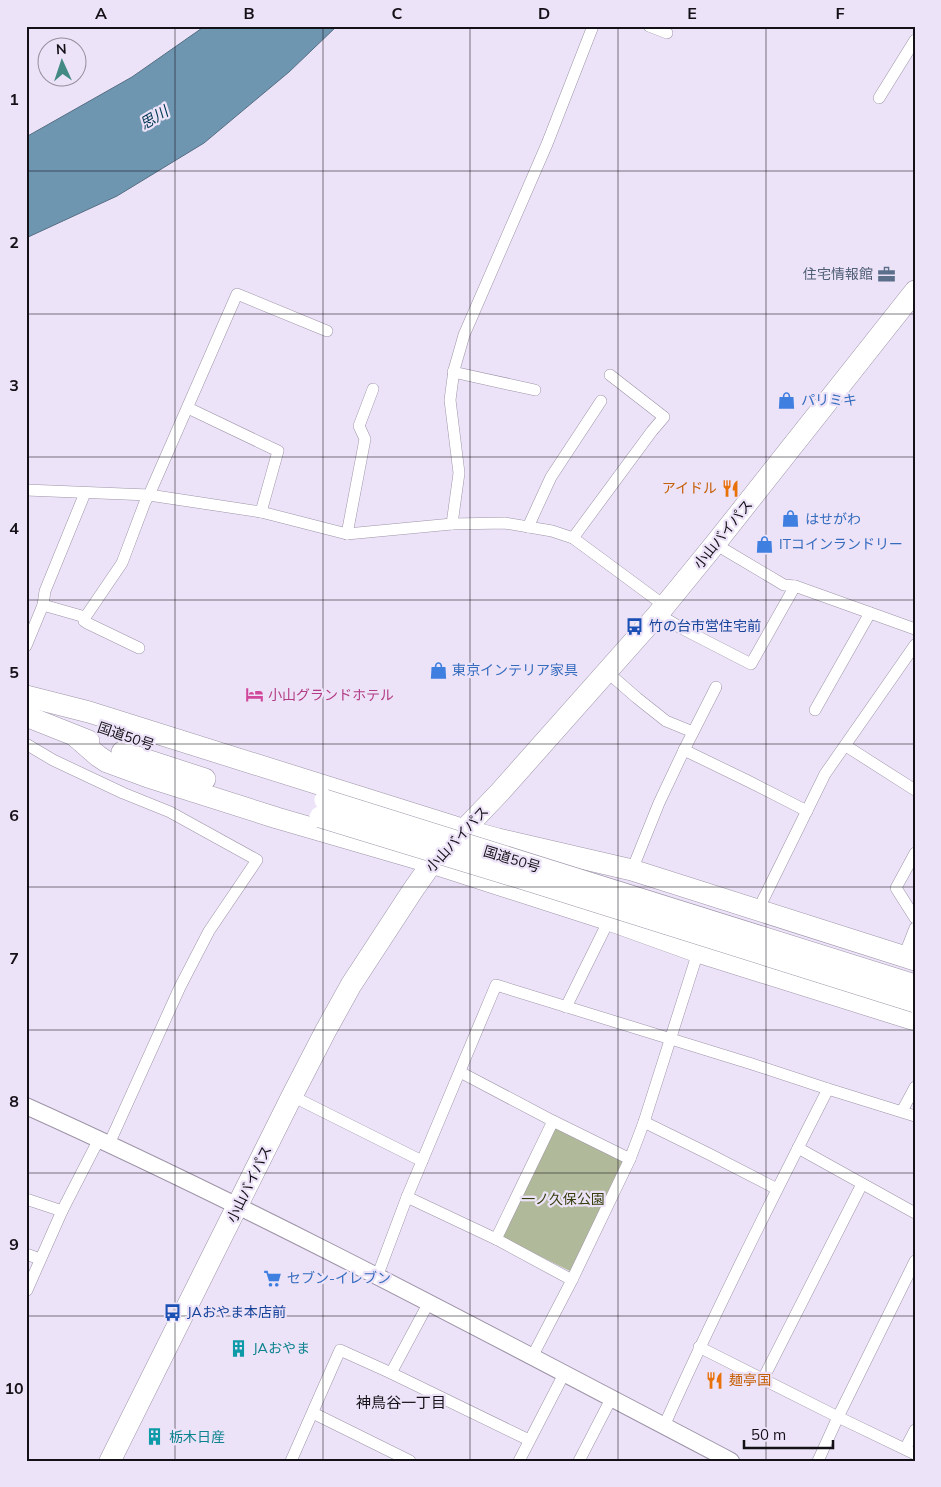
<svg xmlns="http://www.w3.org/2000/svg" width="941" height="1487" font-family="Mulish,'Noto Sans JP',sans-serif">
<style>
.green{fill:#b1b99b}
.water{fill:#6f96b1;stroke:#546e83}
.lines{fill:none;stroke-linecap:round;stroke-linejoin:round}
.street-casing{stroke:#9d94a8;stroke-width:12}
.secondary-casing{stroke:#9d94a8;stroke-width:18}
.highway-casing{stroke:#9d94a8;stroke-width:22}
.street{stroke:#fff;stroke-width:11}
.secondary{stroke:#fff;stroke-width:16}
.highway{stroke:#fff;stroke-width:21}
.highway-bridge-casing{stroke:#9d94a8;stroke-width:22;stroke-linecap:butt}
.highway-bridge{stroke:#fff;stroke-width:21}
.grid{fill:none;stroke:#141017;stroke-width:1;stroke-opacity:0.55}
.labels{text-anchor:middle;stroke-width:4.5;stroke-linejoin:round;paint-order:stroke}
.service-label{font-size:14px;fill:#4e5e75;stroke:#ede3f8;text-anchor:end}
.shop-label{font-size:14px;fill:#366cbe;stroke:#ede3f8;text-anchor:start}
.food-label{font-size:14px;fill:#c56008;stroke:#ede3f8;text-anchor:end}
.street-label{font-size:14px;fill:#141017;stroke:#ede3f8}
.transit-label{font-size:14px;fill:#164399;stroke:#ede3f8;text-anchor:start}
.hotel-label{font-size:14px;fill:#b23c85;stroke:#ede3f8;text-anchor:start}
.park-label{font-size:14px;fill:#353f0e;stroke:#ede3f8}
.culture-label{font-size:14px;fill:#0d838f;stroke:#ede3f8;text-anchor:start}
.water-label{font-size:15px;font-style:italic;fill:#003752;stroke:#ede3f8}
.neighbourhood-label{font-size:15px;fill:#141017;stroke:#ede3f8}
.neatline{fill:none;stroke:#141017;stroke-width:2}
.grid-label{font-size:16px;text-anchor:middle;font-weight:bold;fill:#141017}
</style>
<rect width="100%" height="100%" fill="#ede3f8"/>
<polygon class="green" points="555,1127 625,1161 570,1271 501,1237"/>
<polygon class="water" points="205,26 337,26 289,72 204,143 117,196 26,238 26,137 132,77"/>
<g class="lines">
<defs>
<g id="street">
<polyline points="649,26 667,33"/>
<polyline points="879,98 915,40"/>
<polyline points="453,372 535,390"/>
<polyline points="188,408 278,451 261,512"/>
<polyline points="26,490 149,495 261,512 347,534 452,524 505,523 552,531 573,538 665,606"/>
<polyline points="452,524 459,473 450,400 454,370 464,335 547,144 593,26"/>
<polyline points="528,527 551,477 601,401"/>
<polyline points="347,534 365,439 359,426 373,389"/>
<polyline points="573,538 652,431 664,417 610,375"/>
<polyline points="715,544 784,585 795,586 915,629"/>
<polyline points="43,605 85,617"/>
<polyline points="658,614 681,628 751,664 795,586"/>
<polyline points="26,646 43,605 45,591 85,493"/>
<polyline points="139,648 87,623 84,621 84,619 122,563 145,502 149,495 237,294 327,331"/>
<polyline points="606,671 637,698 666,721 693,732"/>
<polyline points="815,710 870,613"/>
<polyline points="26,744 53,760 123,793 170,812 257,860 209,931 180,987 109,1144"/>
<polyline points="846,746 915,790"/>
<polyline points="684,750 716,687"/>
<polyline points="915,853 896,888 915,918"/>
<polyline points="632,870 659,803 684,750 748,781 807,811"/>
<polyline points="758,910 825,774 915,645"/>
<polyline points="904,956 915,928"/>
<polyline points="566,1007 609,920"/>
<polyline points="460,1072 553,1121 630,1159"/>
<polyline points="292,1096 422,1161"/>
<polyline points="902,1111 915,1087"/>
<polyline points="644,1122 709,1154 777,1189"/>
<polyline points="798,1148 915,1213"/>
<polyline points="407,1197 496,1239 572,1280"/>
<polyline points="26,1199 62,1211"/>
<polyline points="496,1239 553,1121"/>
<polyline points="26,1254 40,1259"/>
<polyline points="377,1277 407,1197 496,985 752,1064 828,1089 915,1116"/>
<polyline points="26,1290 27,1290 62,1211 99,1139"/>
<polyline points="699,1347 838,1417 915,1454"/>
<polyline points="532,1357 572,1280 630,1159 644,1122 698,952"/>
<polyline points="391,1373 428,1304"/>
<polyline points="763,1379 862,1184"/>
<polyline points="313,1413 410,1461"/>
<path d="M 664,1426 C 715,1312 771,1201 828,1089"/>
<polyline points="905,1449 915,1430"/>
<polyline points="291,1461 340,1350 391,1373 529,1440"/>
<polyline points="519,1461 564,1374"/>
<polyline points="579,1461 611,1399"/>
<polyline points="818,1461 838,1417 915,1261"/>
</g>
<path id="secondary" d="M 26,1106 C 266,1214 498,1339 731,1461"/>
<g id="highway">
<polyline points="26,696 89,712 465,830 498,839 632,870 915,960"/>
<polyline points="26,716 89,741"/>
<polyline points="75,736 98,756 107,762 148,777 277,818 432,863 609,920 698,952 915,1020"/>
<polyline points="122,752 205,779"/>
<polyline points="110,1461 292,1096 325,1032 351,985 413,890 432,863 500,792 658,614 715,544 915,291"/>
</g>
</defs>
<use href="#street" class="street-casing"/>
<use href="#secondary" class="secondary-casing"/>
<use href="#highway" class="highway-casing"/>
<use href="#street" class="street"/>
<use href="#secondary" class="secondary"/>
<use href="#highway" class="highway"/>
<defs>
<g id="highway-bridge">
<polyline points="325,800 915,985"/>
<polyline points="320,817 533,882 915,1002"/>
</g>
</defs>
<use href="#highway-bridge" class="highway-bridge-casing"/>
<use href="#highway-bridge" class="highway-bridge"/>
</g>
<path class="grid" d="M 175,26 L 175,1461M 323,26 L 323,1461M 470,26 L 470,1461M 618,26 L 618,1461M 766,26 L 766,1461M 26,171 L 915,171M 26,314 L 915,314M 26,457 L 915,457M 26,600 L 915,600M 26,744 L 915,744M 26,887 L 915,887M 26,1030 L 915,1030M 26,1173 L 915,1173M 26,1316 L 915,1316"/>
<defs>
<symbol id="office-bare" viewBox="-9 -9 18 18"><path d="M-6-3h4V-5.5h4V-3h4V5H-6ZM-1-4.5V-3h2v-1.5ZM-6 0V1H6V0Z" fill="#5c6f8a" stroke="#ede3f8" stroke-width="2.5" paint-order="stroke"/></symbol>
<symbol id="shop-bare" viewBox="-9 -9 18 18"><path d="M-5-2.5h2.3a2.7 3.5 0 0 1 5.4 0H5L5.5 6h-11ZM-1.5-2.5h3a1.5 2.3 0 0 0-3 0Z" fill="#3f7fe0" stroke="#ede3f8" stroke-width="2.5" paint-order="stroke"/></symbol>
<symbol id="restaurant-bare" viewBox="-9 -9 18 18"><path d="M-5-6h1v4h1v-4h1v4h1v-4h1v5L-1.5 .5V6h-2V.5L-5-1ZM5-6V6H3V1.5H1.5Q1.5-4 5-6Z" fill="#e8710a" stroke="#ede3f8" stroke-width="2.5" paint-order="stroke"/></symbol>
<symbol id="bus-bare" viewBox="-9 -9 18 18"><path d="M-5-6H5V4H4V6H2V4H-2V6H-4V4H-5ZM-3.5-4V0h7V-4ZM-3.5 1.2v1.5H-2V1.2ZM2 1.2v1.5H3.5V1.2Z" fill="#1a4fb4" stroke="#ede3f8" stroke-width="2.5" paint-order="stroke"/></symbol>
<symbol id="hotel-bare" viewBox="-9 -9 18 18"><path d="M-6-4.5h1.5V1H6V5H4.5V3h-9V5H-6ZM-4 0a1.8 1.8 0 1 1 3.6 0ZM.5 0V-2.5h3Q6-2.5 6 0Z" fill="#d1479c" stroke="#ede3f8" stroke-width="2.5" paint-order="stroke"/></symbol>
<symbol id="supermarket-bare" viewBox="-9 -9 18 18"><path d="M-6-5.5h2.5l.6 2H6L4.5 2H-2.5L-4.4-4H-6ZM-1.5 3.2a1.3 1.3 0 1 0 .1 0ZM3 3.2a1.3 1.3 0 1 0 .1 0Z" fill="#3f7fe0" stroke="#ede3f8" stroke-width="2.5" paint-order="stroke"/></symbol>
<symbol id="building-bare" viewBox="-9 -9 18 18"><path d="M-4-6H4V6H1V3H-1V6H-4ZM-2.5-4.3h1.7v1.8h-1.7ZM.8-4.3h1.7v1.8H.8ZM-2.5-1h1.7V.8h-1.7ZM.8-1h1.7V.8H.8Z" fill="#0f9aa8" stroke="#ede3f8" stroke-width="2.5" paint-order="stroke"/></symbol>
</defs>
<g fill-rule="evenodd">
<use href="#office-bare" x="874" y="262" width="25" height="25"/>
<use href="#shop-bare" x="774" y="388" width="25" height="25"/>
<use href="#restaurant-bare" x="718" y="476" width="25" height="25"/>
<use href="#shop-bare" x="778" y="506" width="25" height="25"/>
<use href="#shop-bare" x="752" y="532" width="25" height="25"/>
<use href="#bus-bare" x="622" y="614" width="25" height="25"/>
<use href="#shop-bare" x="426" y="658" width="25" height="25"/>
<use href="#hotel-bare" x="242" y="682" width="25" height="25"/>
<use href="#supermarket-bare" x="260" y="1266" width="25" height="25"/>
<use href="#bus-bare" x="160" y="1300" width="25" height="25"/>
<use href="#building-bare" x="226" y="1336" width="25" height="25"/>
<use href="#restaurant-bare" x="702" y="1368" width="25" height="25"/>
<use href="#building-bare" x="142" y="1424" width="25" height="25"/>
</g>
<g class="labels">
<g class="service-label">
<text x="873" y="279">住宅情報館</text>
</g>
<g class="shop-label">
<text x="801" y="405">パリミキ</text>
<text x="805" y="524">はせがわ</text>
<text x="779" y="549">ITコインランドリー</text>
<text x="452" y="675">東京インテリア家具</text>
<text x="287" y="1283">セブン-イレブン</text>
</g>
<g class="food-label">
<text x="717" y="493">アイドル</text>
<text x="729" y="1385" text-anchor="start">麺亭国</text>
</g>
<g class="street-label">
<text transform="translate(723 534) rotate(-51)" y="5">小山バイパス</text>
<text transform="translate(126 736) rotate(19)" y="5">国道50号</text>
<text transform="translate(457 839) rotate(-47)" y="5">小山バイパス</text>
<text transform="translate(512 859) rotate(17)" y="5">国道50号</text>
<text transform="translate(249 1184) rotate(-64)" y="5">小山バイパス</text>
</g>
<g class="transit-label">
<text x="649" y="631">竹の台市営住宅前</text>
<text x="187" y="1317">JAおやま本店前</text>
</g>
<g class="hotel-label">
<text x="268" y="700">小山グランドホテル</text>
</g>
<g class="park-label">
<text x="563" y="1204">一ノ久保公園</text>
</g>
<g class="culture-label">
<text x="253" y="1353">JAおやま</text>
<text x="169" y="1442">栃木日産</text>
</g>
<g class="water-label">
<text transform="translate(154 118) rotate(-31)" y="5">思川</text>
</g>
<g class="neighbourhood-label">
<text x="401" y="1408">神鳥谷一丁目</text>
</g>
</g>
<rect width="941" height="1487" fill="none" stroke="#ede3f8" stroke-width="55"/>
<g transform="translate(62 62) rotate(357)"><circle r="24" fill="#ede3f8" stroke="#968f9e"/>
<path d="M0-4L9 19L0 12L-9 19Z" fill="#438a84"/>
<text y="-8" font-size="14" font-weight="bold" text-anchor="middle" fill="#141017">N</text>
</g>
<path d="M744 1440v8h89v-8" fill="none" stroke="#141017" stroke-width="2.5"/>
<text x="751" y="1440" font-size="15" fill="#141017" stroke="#ede3f8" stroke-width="4" paint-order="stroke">50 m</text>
<rect x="28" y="28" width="886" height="1432" class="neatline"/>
<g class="grid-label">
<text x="101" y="19">A</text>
<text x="249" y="19">B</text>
<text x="397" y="19">C</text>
<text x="544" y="19">D</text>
<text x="692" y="19">E</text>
<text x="840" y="19">F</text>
<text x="14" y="105">1</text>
<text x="14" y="248">2</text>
<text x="14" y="391">3</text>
<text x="14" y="534">4</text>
<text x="14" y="678">5</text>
<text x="14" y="821">6</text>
<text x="14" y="964">7</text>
<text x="14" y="1107">8</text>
<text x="14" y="1250">9</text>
<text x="14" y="1394">10</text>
</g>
</svg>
